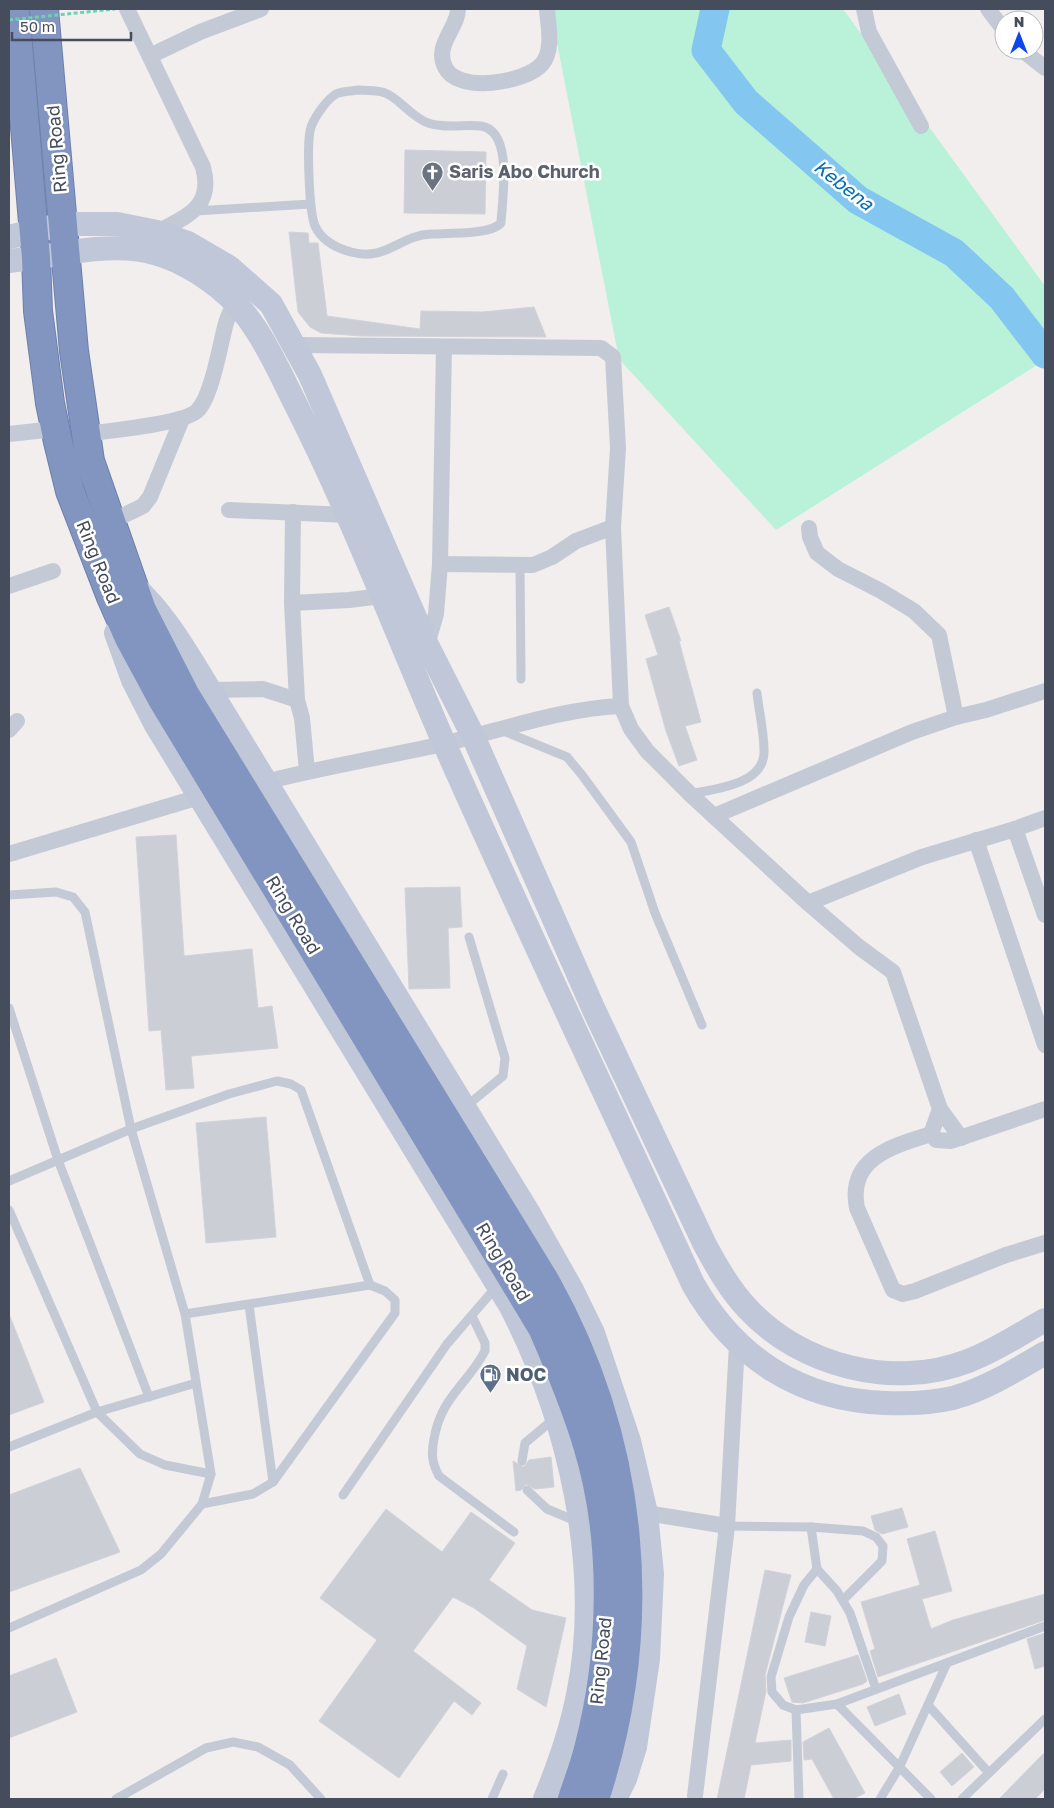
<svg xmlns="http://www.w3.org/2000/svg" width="1054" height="1808" font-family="'Golos Text',sans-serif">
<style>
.green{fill:#b9f2d9}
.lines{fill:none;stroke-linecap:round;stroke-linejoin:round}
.river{stroke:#83c7f1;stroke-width:29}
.building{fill:#ccced6;stroke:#d1d2da}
.highway-casing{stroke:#6d80ac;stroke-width:30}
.lane{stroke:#c3cad6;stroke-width:9}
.street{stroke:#c3cad6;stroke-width:16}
.secondary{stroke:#bfc7d8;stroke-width:24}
.highway{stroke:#8295c0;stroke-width:28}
.path-bridge{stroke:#6ed2b2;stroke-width:3;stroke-dasharray:4 2.5;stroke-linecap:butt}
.labels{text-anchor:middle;stroke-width:5;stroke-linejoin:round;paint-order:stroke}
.street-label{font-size:18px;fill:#454d5c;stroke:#fff}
.worship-label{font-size:18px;font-weight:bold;fill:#5b616d;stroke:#fff;text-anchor:start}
.service-label{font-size:18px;font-weight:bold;fill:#4e5e75;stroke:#fff;text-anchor:start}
.water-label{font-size:19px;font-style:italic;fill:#036eb1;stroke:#fff}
</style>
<rect width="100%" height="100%" fill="#f1eeed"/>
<polygon class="green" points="554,9 843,9 1045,286 1045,360 776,530 619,359 557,43"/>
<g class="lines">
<polyline class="river" points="715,9 706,50 746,102 858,200 954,253 1002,298 1045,354"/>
</g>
<g class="building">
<polygon points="405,150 486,152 485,214 404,213"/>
<polygon points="289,232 308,233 309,243 318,243 327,316 420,329 421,311 482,312 534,307 546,337 361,336 321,333 310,327 298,312"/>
<polygon points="669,607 681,641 679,641 701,722 685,726 697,760 679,766 666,731 646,659 658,655 645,615"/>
<polygon points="176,835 184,956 252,949 258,1008 272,1006 278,1048 191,1056 194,1088 166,1090 161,1030 149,1031 136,837"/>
<polygon points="460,887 462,927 448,928 450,988 409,989 405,888"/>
<polygon points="266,1117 276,1237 206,1243 196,1123"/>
<polygon points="9,1314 44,1402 9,1415"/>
<polygon points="551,1457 554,1487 535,1489 526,1484 521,1490 516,1491 513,1461 524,1467 529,1460"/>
<polygon points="80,1468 120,1552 9,1592 9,1495"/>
<polygon points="902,1508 908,1527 882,1534 875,1530 871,1516"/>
<polygon points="386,1509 442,1552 471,1512 515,1543 489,1580 532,1610 566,1618 546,1707 517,1689 527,1646 474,1608 453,1597 413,1651 481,1703 472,1715 454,1701 399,1778 319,1721 377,1640 320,1598"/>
<polygon points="935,1531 952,1591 922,1599 931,1629 953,1620 1045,1594 1045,1620 878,1677 870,1651 875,1649 861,1602 920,1585 907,1539"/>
<polygon points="765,1570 791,1575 765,1675 766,1691 755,1743 791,1740 791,1761 751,1765 744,1799 717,1799"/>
<polygon points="811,1612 831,1616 825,1646 805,1642"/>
<polygon points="1045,1633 1045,1666 1035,1669 1027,1639"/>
<polygon points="858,1655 867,1681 863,1684 803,1703 792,1702 784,1678"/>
<polygon points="56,1658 77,1712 9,1738 9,1676"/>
<polygon points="899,1694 906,1714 875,1726 867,1707"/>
<polygon points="829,1728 865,1793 853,1799 834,1799 812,1759 804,1760 803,1742"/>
<polygon points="1045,1752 1045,1789 1035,1799 999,1799"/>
<polygon points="962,1753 974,1767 952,1786 940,1772"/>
</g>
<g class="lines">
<defs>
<g id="highway">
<path d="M 15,9 L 36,258 L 38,311 L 50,403 L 58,442 L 70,491 L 111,597 L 129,638 L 163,701 L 542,1328 C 559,1367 575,1405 587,1445 C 616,1539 613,1654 588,1749 C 584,1766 577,1783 572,1799"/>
<path d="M 44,9 L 74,351 L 90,461 L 142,610 L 185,694 L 546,1282 C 636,1443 652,1625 595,1799"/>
</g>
</defs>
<use href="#highway" class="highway-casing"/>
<g class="lane">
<path d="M 359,90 C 367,91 378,90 385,93 C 398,97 411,117 428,123 C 445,129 464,124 481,126 C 514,131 502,200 501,223 C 491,235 446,233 431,234 C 400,235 386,262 351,252 C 336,248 322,241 315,226 C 309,212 307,147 310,131 C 312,120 326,100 336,94 C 342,91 352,91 359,90 Z"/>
<polyline points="195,211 310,204"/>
<polyline points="520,565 521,679"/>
<polyline points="501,730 567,757 582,775 631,842 655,913 702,1025"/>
<path d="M 690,794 C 714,789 765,785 764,751 C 764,731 759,712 757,693"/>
<polyline points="9,895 56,892 73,897 85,912 131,1129 185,1314 211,1474 202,1504 161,1554 141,1570 9,1628"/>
<polyline points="9,1008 58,1160 149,1397"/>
<polyline points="464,1108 503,1076 505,1058 469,937"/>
<polyline points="9,1181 131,1129 229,1094 277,1081 291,1084 301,1090 370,1285"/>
<polyline points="9,1210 97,1412 140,1454 165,1465 211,1474"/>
<polyline points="249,1305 273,1482"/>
<polyline points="185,1314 370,1285 385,1291 395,1300 395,1313 273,1482 253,1494 202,1504"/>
<path d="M 472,1316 L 485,1343 L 485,1351 C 467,1385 441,1397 434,1439 C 431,1454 432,1463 439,1476 L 514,1532"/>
<polyline points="9,1447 97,1412 196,1383"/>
<polyline points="522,1461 525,1443 555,1418"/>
<polyline points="527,1490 547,1509 576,1521"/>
<polyline points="343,1495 447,1344 497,1286"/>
<polyline points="727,1526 811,1527 863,1531 876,1537 883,1546 882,1561 843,1600"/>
<polyline points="811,1527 817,1569 837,1591 850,1613 876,1689"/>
<polyline points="817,1569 804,1585 789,1617 771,1677 772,1692 783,1705 796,1710 837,1704 931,1799"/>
<polyline points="837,1704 1045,1626"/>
<polyline points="928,1705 989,1773"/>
<polyline points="796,1710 799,1799"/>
<polyline points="116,1799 206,1748 233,1742 258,1747 290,1765 321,1799"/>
<polyline points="492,1799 503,1774"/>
<polyline points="880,1799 899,1768 947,1663"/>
<polyline points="962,1799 1045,1719"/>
</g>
<g class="street">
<path d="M 127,9 L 203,167 C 214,207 187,216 157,232"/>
<path d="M 458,9 C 458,28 434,45 445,67 C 457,94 526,83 542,64 C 554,50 548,25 547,9"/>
<polyline points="864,9 869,32 921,126"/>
<polyline points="988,9 1004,30"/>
<polyline points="1022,50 1045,68"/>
<polyline points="150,56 200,32 261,9"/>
<polyline points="294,345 601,348 613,357 618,448 613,527 621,706 631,729 647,751 690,794 808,903 859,947 893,972 940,1109 961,1138"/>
<polyline points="9,434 55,429"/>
<path d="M 85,434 C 107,431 183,424 197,411 C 212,397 220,344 226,323 C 228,316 232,309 235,302"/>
<polyline points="229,510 348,515"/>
<polyline points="293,512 292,603 297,700 302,718 307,771"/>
<polyline points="110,522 143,506 150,497 182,419"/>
<polyline points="809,528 810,537 817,553 838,569 881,591 914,611 939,635 956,717"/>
<polyline points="440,564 533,565 552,557 576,541 613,527"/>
<polyline points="9,586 53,571"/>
<polyline points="292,603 349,600 382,596"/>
<polyline points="427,645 436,614 440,564 444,347"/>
<polyline points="209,690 263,689 297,700"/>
<polyline points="9,730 17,721"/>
<path d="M 265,782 C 324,767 384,757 443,744 C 503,730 559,709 621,706"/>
<polyline points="714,816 912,732 956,717 986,710 1045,691"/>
<polyline points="1045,818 1015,829 1045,915"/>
<polyline points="976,840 1045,1045"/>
<polyline points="9,854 199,797"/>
<polyline points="808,903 922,857 1015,829"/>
<polyline points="940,1109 931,1134 936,1140 951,1141 1045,1109"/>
<path d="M 931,1134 C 893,1146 847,1158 857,1208 L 893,1290 L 903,1294 L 915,1291 L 1006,1255 L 1045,1243"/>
<polyline points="646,1513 727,1526"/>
<polyline points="695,1796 727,1526 737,1344"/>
</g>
<g class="secondary">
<path d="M 9,237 L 64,224 L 117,224 L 157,232 L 188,243 L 229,267 L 271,304 L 310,375 L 427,645 L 473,736 L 594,1010 L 705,1245 C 717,1267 730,1290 747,1308 C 800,1366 894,1390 968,1361 C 995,1351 1020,1334 1045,1320"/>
<path d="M 9,261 C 94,252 143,227 218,287 C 257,317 276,366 298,409 C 353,518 396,633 445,745 C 525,926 611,1105 693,1284 C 735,1358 800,1400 885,1403 C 907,1404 931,1403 953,1398 C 986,1389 1016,1370 1045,1353"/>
<path d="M 134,586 C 161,611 179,640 198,671 L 528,1212 L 572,1290 L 593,1333 L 629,1441 L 646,1513 L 652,1574 L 648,1659 L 635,1747 L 625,1779 L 615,1799"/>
<path d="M 116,633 L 133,680 L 156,725 L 510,1305 C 569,1418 604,1568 578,1695 C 571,1731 559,1765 545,1799"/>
</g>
<use href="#highway" class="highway"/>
<polyline class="path-bridge" points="9,20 115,9"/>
</g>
<defs>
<symbol id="church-pin" viewBox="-11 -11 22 30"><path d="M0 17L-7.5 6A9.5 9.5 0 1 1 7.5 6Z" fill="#6b7280" stroke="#fff"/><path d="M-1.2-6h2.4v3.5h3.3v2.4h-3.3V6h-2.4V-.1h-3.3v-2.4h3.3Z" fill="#fff"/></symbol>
<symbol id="fuel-pin" viewBox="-11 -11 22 30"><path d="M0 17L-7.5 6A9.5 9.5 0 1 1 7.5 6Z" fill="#5c6f8a" stroke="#fff"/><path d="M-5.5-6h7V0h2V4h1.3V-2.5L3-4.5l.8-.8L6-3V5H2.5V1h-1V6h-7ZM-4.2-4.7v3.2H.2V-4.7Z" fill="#fff"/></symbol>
</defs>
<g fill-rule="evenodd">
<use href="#church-pin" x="420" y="160" width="25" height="34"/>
<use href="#fuel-pin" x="478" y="1362" width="25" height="34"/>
</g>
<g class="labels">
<g class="street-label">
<text transform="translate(57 149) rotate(-95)" y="6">Ring Road</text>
<text transform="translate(98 562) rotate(68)" y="6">Ring Road</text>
<text transform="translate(293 915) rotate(59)" y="6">Ring Road</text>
<text transform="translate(503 1262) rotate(59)" y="6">Ring Road</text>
<text transform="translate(601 1661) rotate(-84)" y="6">Ring Road</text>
</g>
<g class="worship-label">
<text x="449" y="178">Saris Abo Church</text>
</g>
<g class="service-label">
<text x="506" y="1381">NOC</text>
</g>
<g class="water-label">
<text transform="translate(844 185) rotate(38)" y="7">Kebena</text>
</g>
</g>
<rect width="1054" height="1808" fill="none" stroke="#454d5c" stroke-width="20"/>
<g transform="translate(1019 35)"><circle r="24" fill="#ffffff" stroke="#b5b8be"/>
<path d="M0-4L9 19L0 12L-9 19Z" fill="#0d47eb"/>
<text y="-8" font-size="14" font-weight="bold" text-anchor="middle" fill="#454d5c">N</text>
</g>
<path d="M12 32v8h119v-8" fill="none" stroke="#454d5c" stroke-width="2.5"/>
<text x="20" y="32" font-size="15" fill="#454d5c" stroke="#ffffff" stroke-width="4" paint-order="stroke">50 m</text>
</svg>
